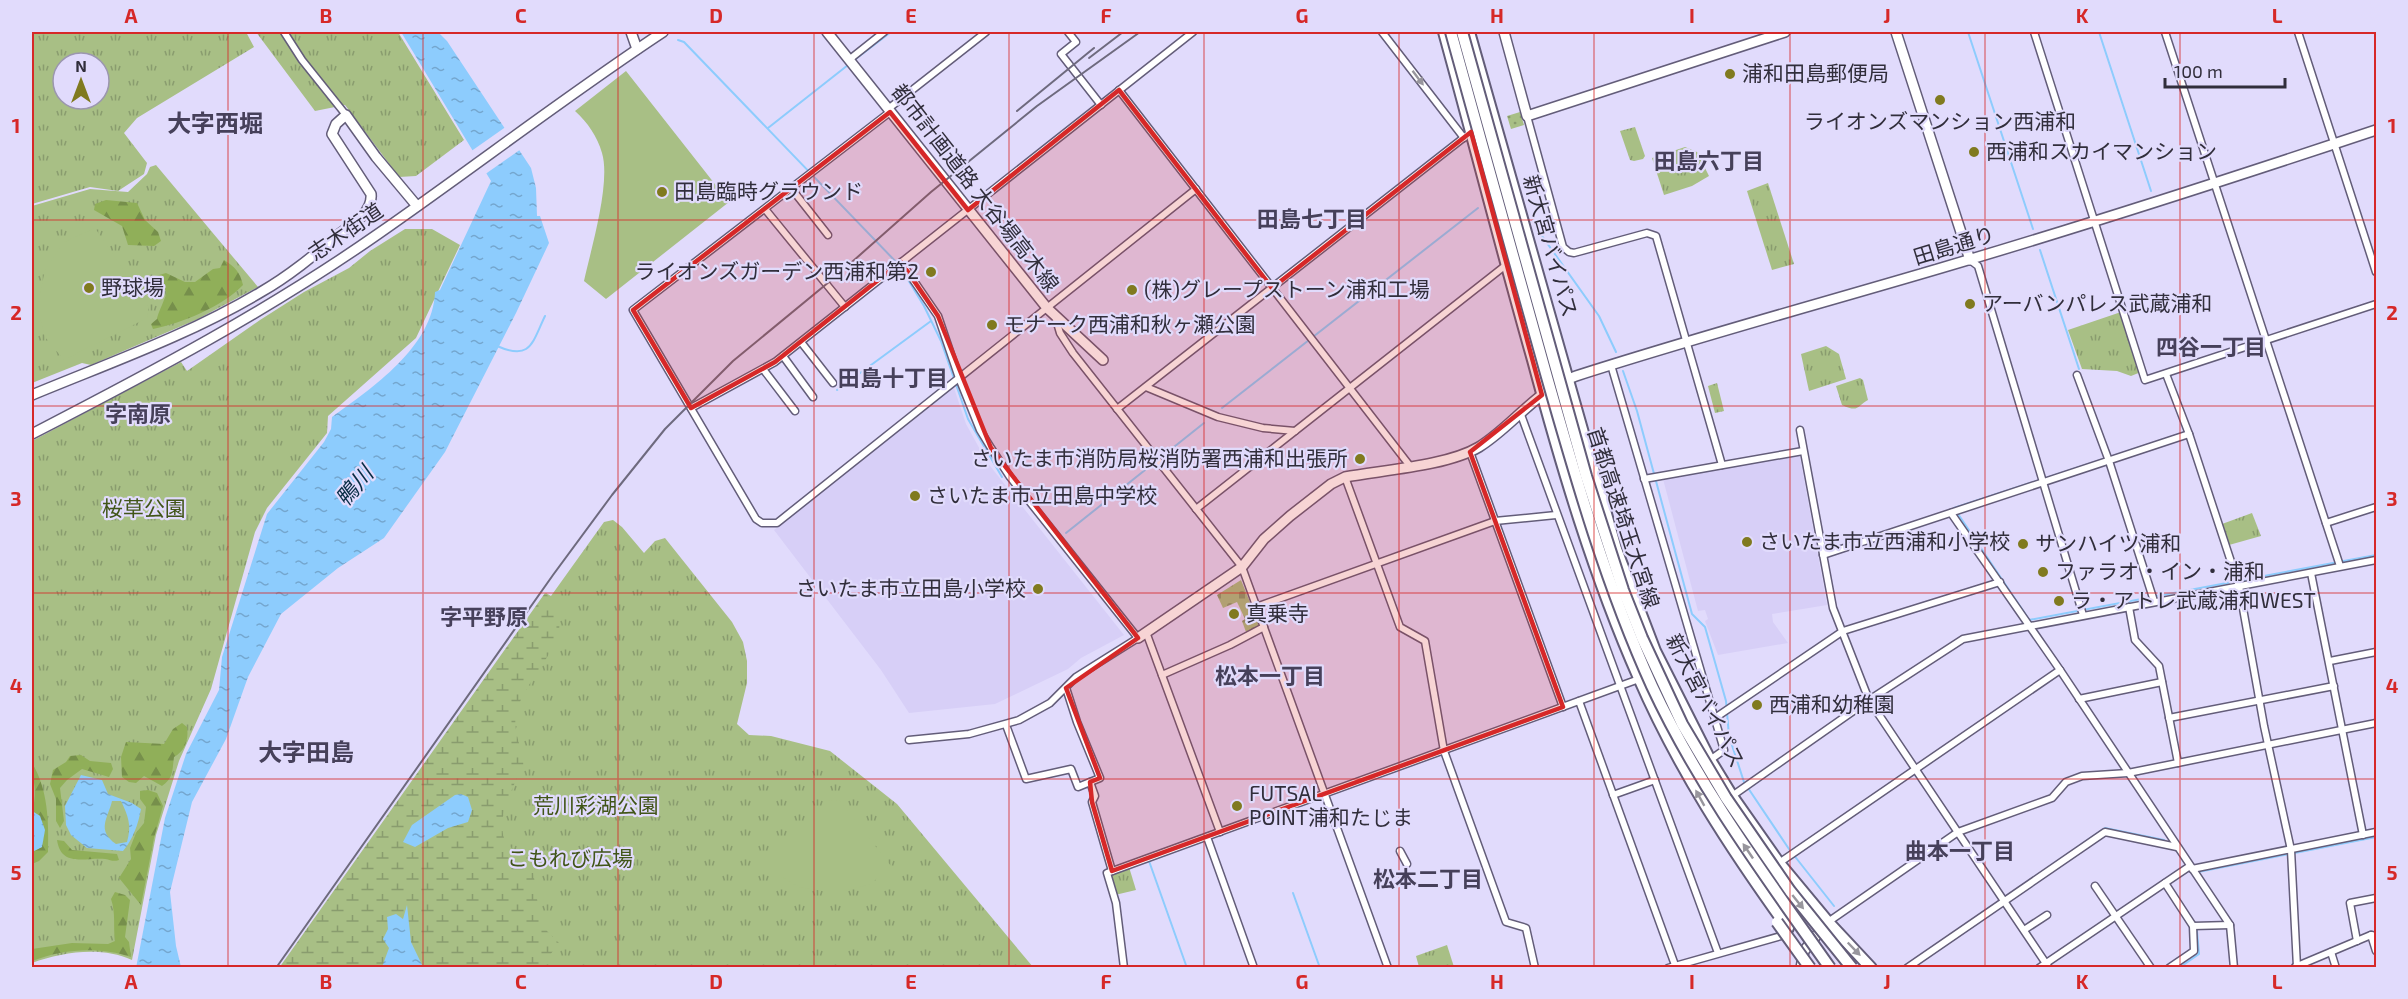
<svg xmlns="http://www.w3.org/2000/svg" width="2408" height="999" font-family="'Exo 2','Noto Sans JP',sans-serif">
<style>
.built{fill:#d7cff7}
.grass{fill:url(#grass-tufts);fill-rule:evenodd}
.forest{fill:url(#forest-firs)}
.wetland{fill:url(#wetland-marsh)}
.cemetery{fill:url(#cemetery-stones)}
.garden{fill:url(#garden-dots)}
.pitch{fill:#a8bf85}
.water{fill:url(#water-ripples);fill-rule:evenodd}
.pier{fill:#e1dbfc}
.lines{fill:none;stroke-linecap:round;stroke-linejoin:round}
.stream{stroke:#8dccfd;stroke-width:2}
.street-casing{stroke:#635d79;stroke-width:9}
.secondary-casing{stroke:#635d79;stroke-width:12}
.primary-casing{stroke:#635d79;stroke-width:12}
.highway-casing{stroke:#635d79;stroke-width:14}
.street{stroke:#fff;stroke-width:6}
.secondary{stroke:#fff;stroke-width:9}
.primary{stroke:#fff;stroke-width:9}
.highway{stroke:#fff;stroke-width:10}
.rail{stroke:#6e6a7e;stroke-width:2}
.highway-bridge-casing{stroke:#635d79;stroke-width:14;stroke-linecap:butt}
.highway-bridge{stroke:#fff;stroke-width:10}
.oneway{fill:#98969d}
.marked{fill:#d62828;fill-opacity:0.2;stroke:#d62828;stroke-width:4.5;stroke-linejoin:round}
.grid{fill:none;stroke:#d62828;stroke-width:1.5;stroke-opacity:0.55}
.poi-dot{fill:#807a1f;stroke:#e1dbfc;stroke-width:2}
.labels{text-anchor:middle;stroke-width:4.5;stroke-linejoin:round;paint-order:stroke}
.poi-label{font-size:21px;fill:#312e3b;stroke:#e1dbfc;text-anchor:start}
.street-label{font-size:21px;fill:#312e3b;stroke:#e1dbfc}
.park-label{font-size:21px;fill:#415518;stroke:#e1dbfc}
.neighbourhood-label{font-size:22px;font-weight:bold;fill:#46405a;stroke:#e1dbfc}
.water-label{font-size:22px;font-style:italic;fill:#072c44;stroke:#e1dbfc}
.quarter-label{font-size:24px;font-weight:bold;fill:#46405a;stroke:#e1dbfc}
.neatline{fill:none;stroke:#d62828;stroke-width:2}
.grid-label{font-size:20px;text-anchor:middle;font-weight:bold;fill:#d62828}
</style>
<defs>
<pattern id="grass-tufts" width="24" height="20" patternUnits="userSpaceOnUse" patternTransform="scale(1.5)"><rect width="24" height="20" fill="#a8bf85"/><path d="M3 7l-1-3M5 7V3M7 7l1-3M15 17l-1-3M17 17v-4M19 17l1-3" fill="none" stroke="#899c6e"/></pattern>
<pattern id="forest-firs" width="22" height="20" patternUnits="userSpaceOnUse" patternTransform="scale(1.5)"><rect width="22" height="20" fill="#90af59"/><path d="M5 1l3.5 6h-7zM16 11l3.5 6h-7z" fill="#768f4b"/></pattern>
<pattern id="wetland-marsh" width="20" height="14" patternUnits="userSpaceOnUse" patternTransform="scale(1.5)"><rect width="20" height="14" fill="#a8bf85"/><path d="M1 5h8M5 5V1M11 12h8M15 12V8" fill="none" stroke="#899c6e"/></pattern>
<pattern id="cemetery-stones" width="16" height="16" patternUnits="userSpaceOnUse" patternTransform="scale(1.5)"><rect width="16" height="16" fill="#a8bf85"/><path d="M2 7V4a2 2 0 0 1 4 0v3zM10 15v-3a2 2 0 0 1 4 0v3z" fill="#899c6e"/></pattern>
<pattern id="garden-dots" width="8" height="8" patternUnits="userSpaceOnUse" patternTransform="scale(1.5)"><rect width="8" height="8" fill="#a8bf85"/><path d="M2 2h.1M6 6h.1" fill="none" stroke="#899c6e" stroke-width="1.8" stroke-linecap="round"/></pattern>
<pattern id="water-ripples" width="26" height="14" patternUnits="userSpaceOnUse" patternTransform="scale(1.5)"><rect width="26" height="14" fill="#8dccfd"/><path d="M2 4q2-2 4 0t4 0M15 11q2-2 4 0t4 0" fill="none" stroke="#74a6ce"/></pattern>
</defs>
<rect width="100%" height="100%" fill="#e1dbfc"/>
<g class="built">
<polygon points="954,388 966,424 987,462 1124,635 1081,658 1068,669 995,704 909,713 881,670 774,530"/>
<polygon points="1797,455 1800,457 1827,605 1772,614 1773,622 1788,643 1718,655 1705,621 1708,619 1705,610 1698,611 1663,479"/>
</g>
<g class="grass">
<path d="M 32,32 L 246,32 L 254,47 L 137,118 L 124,133 L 147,163 L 144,174 L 118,191 L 90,187 L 32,204 ZM 63,63 L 99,63 L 99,99 L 63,99 Z"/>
<polygon points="256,32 398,32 464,140 416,176 399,177 345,105 315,111"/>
<polygon points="1635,127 1645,156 1643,159 1634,161 1630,160 1620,131"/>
<polygon points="1685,147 1697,152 1709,176 1692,186 1664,195 1652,158"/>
<polygon points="156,165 258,287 198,319 91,365 82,363 32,383 32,206 90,189 128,192 147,174 150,167"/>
<polygon points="1768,183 1794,264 1772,270 1747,191"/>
<path d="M 405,229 L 432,229 L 460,245 L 416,338 L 328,416 L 327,433 L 267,508 L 255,532 L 211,689 L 179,761 L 156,835 L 132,960 C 101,946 63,952 32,963 L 32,441 L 181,362 L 187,371 L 260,320 L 304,292 L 349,268 L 370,251 Z"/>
<polygon points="2121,312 2141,372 2131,376 2117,371 2082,369 2068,330"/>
<polygon points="1826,346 1839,354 1846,379 1809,391 1801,354"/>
<path d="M 1860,378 L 1863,380 L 1868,400 C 1857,406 1859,413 1842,405 L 1836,386 Z"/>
<polygon points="1717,383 1724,411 1715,413 1708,386"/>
<polygon points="2252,513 2261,536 2229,545 2222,524"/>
<polygon points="613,520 622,527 644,553 655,541 665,538 732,622 743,642 747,661 747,683 737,724 749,735 771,736 830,751 897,804 1033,967 282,968 546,593 551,596 604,522"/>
<polygon points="1129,867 1136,890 1115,895 1109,874"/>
<polygon points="1447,945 1454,967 1419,967 1416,956"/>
</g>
<g class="forest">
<polygon points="106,200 137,203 145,220 158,232 161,241 154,246 128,245 122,226 94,210 95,204"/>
<path d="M 224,260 C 235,267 240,272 243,285 C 222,307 182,323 153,329 L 151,324 L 157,319 C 158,312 168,294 166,291 C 164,287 155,282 152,277 L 166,273 L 185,282 L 195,282 L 213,269 L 220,268 Z"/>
<path d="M 182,723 L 187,727 C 189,739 185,751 174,757 C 172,771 174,777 162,786 L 144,776 L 136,783 L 129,782 L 122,777 L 121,757 L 126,742 L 164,744 L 173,729 Z"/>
<polygon points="81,755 90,761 111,763 113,769 109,777 82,769 67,780 60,788 64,821 60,828 56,821 56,799 50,784 53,770 66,762 70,756"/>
<path d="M 32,763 C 48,789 49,822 48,852 L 39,861 L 32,864 L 32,852 L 42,847 L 40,816 L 32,811 L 32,803 L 34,803 C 37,786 32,780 32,763 Z"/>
<polygon points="148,790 157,793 163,806 154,838 141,905 119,878 131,859 130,848 136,833 144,823 146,807 140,799 140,791"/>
<path d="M 57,840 L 64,841 L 72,850 L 117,854 L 119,860 C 113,862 111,860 105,859 C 86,857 61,868 57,840 Z"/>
<path d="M 115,892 L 125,895 L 130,900 L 125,937 L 129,942 L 131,957 C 99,946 63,949 32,961 L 32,949 L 72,943 L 108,944 L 115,941 C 113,926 116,914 111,899 Z"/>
</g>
<path class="wetland" d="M 545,593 C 588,633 523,674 516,715 C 512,733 526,756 523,768 C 521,773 518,775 516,780 C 508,799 497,820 505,841 C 509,852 524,848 531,856 L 540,920 L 544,928 L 559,943 L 541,967 L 279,968 Z"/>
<polygon class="cemetery" points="1241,580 1258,622 1259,626 1246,632 1242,621 1245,619 1237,602 1223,608 1217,595"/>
<polygon class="garden" points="1520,112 1524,125 1511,129 1507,116"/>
<g class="pitch">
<path d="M 626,71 L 729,202 L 606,299 L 584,281 C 591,249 611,183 602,153 C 597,136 588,123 575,111 Z"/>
<polygon points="95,228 149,307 147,318 64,360 45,337 37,307 45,270 64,242"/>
<polygon points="828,800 840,801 891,866 871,884 844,891 823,891 799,887 780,876 764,859"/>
</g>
<g class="water">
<path d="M 401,32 L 438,32 L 447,41 L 531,168 L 536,188 L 537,216 L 540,216 L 549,243 L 516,313 L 445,452 L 384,538 L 338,568 L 281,614 L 248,677 L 226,739 L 192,802 L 170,892 L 176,946 L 181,967 L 136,968 L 165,818 L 186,754 L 219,690 L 222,657 L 267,514 L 324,442 L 331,429 L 332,417 C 372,388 433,347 435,292 L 440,290 L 491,181 Z"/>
<path d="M 81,775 L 102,780 L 108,794 L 132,803 L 141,809 C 138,825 133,839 123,851 L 87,848 L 71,835 L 66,825 L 65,806 ZM 112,801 L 121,801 C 128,816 132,825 127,842 L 116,844 C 96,830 108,818 112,801 Z"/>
<polygon points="461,794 468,797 472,810 468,822 448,828 415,847 403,842 412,825 455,795"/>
<polygon points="32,811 40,816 45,830 42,847 32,852"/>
<polygon points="407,905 411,942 423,967 382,967 389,948 383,939 388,929 387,917 396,914 403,919"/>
</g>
<polygon class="pier" points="507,126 521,149 484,175 470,152"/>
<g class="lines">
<g class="stream">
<polyline points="1968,32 2033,229"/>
<polyline points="2099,32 2151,191"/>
<polyline points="678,40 684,42 899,265 924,306 941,341 968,419 1002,477"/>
<polyline points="853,61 891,32"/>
<polyline points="768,128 848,65"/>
<polyline points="1542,236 1599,316 1616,352"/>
<polyline points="2040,250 2079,369"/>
<path d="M 497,346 C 531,361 532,343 545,316"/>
<polyline points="1623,371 1637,411 1692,614 1705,627 1726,701 1729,736 1744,782 1789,849 1834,906"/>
<polyline points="837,390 931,321"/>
<polyline points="1222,408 1478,208"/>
<polyline points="1066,533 1204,423"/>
<polyline points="2029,620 2376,555"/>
<polyline points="2044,642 1954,508 2186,432"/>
<polyline points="1149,861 1187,968"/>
<polyline points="2198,872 2376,837"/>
<polyline points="1293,893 1320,968"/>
<polyline points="2004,898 2105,828 2164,840"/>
<polyline points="2234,935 2237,968"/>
<polyline points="1915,959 1923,954"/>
<polyline points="2179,968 2199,954 2197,931"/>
</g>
<defs>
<g id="street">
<polyline points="284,32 302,60 346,115"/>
<polyline points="1068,32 1076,42 1061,54 1101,105"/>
<polyline points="1382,32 1464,138"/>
<polyline points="2034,32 2145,380 2376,304"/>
<polyline points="2165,32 2340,566"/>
<polyline points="2298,32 2376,272"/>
<polyline points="850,59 884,32"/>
<polyline points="1119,90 1410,466"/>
<polyline points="888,109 986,32"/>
<polyline points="890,112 633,310 756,519 762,523 777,523 1196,189"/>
<polyline points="1527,116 1563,247 1569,252 1574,253 1647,233 1656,236 1722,465"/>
<polyline points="791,188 828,235"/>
<polyline points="765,209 845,307"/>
<polyline points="1970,260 1978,266 2083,615"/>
<polyline points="901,262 938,316 959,378 980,430 991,448 1010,477 1138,638 1076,677 1050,703 1019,720 969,734 909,740"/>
<polyline points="1055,316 1060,333 1073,353 1242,567 1388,968"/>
<polyline points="801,342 833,383"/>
<polyline points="783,356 813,397"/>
<polyline points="1611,365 1724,750 1710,760"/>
<polyline points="763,369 795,411"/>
<polyline points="2166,374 2189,434 2239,586 2264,726 2291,850 2297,967"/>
<polyline points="2077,375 2109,461 2154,601"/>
<polyline points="1146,387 1218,417 1263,428 1295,431"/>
<polyline points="691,408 775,362 1193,32"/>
<polyline points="1117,409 1471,132"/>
<polyline points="1520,412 1718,953"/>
<polyline points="1800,430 1833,608 1869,700 2049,968"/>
<polyline points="1470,452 1563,707"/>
<polyline points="1345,477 1400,627 1425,641 1444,751 1506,922 1526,928 1535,968"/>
<polyline points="1644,479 1803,451"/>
<polyline points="1196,509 1506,265"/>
<polyline points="1951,513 2060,670 2230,925 2234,968"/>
<polyline points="2326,523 2376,507"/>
<polyline points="1823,555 2189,434"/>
<polyline points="2311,573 2363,835"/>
<polyline points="1256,607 1495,521 1556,515"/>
<polyline points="2129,607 2135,640 2159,666 2178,763"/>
<polyline points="1146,632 1220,832"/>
<polyline points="2330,661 2376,652"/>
<polyline points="1162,675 1230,645 1264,627"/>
<polyline points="2079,699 2162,682"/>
<polyline points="1579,701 1675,965"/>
<polyline points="1715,718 1843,631 2000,582"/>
<polyline points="2169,718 2334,686"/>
<polyline points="1006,725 1026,779 1071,769 1078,787 1100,778 1077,722 1066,688"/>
<polyline points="1090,782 1095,796 1092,802 1112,871"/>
<polyline points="1613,795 1655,780"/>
<polyline points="1732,796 1869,700 1963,639 2376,560"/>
<polyline points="1207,837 1254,968"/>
<polyline points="1400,851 1407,864"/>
<polyline points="1779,863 2060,670"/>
<polyline points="2192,869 2376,832"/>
<polyline points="2165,883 2193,926 2194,951 2169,968"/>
<polyline points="2095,886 2151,968"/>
<polyline points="1828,922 1958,832 2052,798 2066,782 2082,776 2128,773 2376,723"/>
<polyline points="2193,926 2230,925"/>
<polyline points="2024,930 2047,915"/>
<polyline points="2371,935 2376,951"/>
<polyline points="2357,941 2350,903 2376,898"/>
<polyline points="2331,952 2336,968"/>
<polyline points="2295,967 2371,935 2376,936"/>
<polyline points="1124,968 1116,903 1107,873 1639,679"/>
<polyline points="1668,968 1788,934"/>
<polyline points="1907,968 2105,832 2177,847"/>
<polyline points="2039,968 2190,866"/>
</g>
<g id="secondary">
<polyline points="631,32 637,49"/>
<polyline points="827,32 1047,308 1103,360"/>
<polyline points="1504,32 1527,116 1785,32"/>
<polyline points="1896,32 1970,260"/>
<path d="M 32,395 C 109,363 189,335 261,292 C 289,276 313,256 338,235 C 351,225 373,213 371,194 L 332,134 L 336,124 L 346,115 L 376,157 L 417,206"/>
<path d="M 1138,638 L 1242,567 L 1264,539 L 1290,516 L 1331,484 L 1345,477 C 1383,470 1447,466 1479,447 C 1513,426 1537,389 1576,376 C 1697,337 1819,304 1941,268 C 2087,225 2232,178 2376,130"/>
<polyline points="1801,968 1804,951 1824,926"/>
</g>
<path id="primary" d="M 32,434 C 150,373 268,311 378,234 C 473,168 566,96 663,32"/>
<g id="highway">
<path d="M 1444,32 C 1474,141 1502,251 1533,360 C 1562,468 1594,576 1639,678 C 1678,768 1731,849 1788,928"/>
<polyline points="1469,32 1616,549 1655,651 1710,760 1732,796 1779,863 1828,922 1871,968"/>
</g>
</defs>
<use href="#street" class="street-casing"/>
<use href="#secondary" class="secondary-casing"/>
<use href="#primary" class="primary-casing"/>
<use href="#highway" class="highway-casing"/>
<use href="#street" class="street"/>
<use href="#secondary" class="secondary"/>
<use href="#primary" class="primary"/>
<use href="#highway" class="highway"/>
<g class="rail">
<polyline points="1089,58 1123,32"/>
<polyline points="1017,111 1094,48"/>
<polyline points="276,968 553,575 612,495 665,429 733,361 835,277 931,192 1037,106 1140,32"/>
</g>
<defs>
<g id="highway-bridge">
<path d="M 1451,32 C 1483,147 1514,262 1547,377 C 1577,482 1607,587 1652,686 C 1699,787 1766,877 1830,968"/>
<polyline points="1462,32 1586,476 1623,590 1642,638 1682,724 1726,798 1790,891 1852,968"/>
<polyline points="1777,922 1810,968"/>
</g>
</defs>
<use href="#highway-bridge" class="highway-bridge-casing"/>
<use href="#highway-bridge" class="highway-bridge"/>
</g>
<defs><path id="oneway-solid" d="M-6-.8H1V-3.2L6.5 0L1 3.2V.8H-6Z" transform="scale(1.5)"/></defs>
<g class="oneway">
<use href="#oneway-solid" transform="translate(1418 78) rotate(53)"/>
<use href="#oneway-solid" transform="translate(1700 798) rotate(-119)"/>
<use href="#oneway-solid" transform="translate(1748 851) rotate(-124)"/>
<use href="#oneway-solid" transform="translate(1798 902) rotate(51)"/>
<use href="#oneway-solid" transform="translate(1854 949) rotate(46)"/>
</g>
<path class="marked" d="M 1119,90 L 1272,288 L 1471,132 L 1542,395 L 1470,452 L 1563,707 L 1112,871 L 1092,802 L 1090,782 L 1100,778 L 1066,688 L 1138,638 L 991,448 L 938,316 L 901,262 L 775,362 L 691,408 L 633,310 L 890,112 L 968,210 Z"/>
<path class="grid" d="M 228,32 L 228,968M 423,32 L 423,968M 618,32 L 618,968M 814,32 L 814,968M 1009,32 L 1009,968M 1204,32 L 1204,968M 1399,32 L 1399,968M 1594,32 L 1594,968M 1790,32 L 1790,968M 1985,32 L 1985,968M 2180,32 L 2180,968M 32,220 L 2376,220M 32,406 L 2376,406M 32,593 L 2376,593M 32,779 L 2376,779"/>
<g class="poi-dot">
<circle cx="1730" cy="74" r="6"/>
<circle cx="1940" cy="100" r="6"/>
<circle cx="1974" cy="152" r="6"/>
<circle cx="662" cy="192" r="6"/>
<circle cx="931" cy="272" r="6"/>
<circle cx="89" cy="288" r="6"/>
<circle cx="1132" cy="290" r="6"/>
<circle cx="1970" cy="304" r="6"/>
<circle cx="992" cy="325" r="6"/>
<circle cx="1360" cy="459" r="6"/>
<circle cx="915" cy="496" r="6"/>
<circle cx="1747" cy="542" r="6"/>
<circle cx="2023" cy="544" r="6"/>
<circle cx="2043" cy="572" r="6"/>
<circle cx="1038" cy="589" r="6"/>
<circle cx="2059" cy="601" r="6"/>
<circle cx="1234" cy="614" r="6"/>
<circle cx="1757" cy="705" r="6"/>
<circle cx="1237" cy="806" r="6"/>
</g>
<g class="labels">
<g class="poi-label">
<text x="1742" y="81">浦和田島郵便局</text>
<text x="1940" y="129" text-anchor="middle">ライオンズマンション西浦和</text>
<text x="1986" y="159">西浦和スカイマンション</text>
<text x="674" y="199">田島臨時グラウンド</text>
<text x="919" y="279" text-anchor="end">ライオンズガーデン西浦和第2</text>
<text x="101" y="295">野球場</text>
<text x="1144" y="297">(株)グレープストーン浦和工場</text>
<text x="1982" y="311">アーバンパレス武蔵浦和</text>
<text x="1004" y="332">モナーク西浦和秋ヶ瀬公園</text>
<text x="1348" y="466" text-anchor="end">さいたま市消防局桜消防署西浦和出張所</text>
<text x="927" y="503">さいたま市立田島中学校</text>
<text x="1759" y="549">さいたま市立西浦和小学校</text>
<text x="2035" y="551">サンハイツ浦和</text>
<text x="2055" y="579">ファラオ・イン・浦和</text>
<text x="1026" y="596" text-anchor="end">さいたま市立田島小学校</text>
<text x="2071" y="608">ラ・アトレ武蔵浦和WEST</text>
<text x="1246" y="621">真乗寺</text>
<text x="1769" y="712">西浦和幼稚園</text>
<text x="1249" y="801">FUTSAL<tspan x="1249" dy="24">POINT浦和たじま</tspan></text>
</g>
<g class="street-label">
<text transform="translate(975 188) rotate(52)" y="7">都市計画道路 大谷場高木線</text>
<text transform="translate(346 232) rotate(-34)" y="7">志木街道</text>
<text transform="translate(1550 246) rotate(74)" y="7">新大宮バイパス</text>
<text transform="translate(1954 246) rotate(-17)" y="7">田島通り</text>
<text transform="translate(1623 518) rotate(72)" y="7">首都高速埼玉大宮線</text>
<text transform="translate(1705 701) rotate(63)" y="7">新大宮バイパス</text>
</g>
<g class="park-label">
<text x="144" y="516">桜草公園</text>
<text x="596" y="813">荒川彩湖公園</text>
<text x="570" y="866">こもれび広場</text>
</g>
<g class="neighbourhood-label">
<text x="1709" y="169">田島六丁目</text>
<text x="1312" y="227">田島七丁目</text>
<text x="2211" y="355">四谷一丁目</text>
<text x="893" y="386">田島十丁目</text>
<text x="138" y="422">字南原</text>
<text x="484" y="625">字平野原</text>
<text x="1270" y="684">松本一丁目</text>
<text x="1960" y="859">曲本一丁目</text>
<text x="1428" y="887">松本二丁目</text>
</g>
<g class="water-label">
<text transform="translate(354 486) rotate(-50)" y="8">鴨川</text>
</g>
<g class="quarter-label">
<text x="215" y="132">大字西堀</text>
<text x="306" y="761">大字田島</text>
</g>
</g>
<rect width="2408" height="999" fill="none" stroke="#e1dbfc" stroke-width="66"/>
<g transform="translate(81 81)"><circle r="28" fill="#e1dbfc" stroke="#9b96af" stroke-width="1.5"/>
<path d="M0-4.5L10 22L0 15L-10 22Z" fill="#807a1f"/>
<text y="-9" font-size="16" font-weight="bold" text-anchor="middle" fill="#312e3b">N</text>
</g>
<path d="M2165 78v9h120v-9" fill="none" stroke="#312e3b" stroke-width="3"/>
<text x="2174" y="78" font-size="18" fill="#312e3b" stroke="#e1dbfc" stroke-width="4.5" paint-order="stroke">100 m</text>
<rect x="33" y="33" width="2342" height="933" class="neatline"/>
<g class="grid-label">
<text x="131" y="23">A</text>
<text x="326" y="23">B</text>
<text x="521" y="23">C</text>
<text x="716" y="23">D</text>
<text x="911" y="23">E</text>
<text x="1106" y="23">F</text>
<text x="1302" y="23">G</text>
<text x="1497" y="23">H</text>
<text x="1692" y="23">I</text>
<text x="1887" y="23">J</text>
<text x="2082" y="23">K</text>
<text x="2277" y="23">L</text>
<text x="16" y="133">1</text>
<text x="2392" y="133">1</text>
<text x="16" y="320">2</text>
<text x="2392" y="320">2</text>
<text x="16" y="506">3</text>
<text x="2392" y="506">3</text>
<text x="16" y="693">4</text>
<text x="2392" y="693">4</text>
<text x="16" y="880">5</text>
<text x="2392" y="880">5</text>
<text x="131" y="989">A</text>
<text x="326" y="989">B</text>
<text x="521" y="989">C</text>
<text x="716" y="989">D</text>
<text x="911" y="989">E</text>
<text x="1106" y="989">F</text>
<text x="1302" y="989">G</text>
<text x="1497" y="989">H</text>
<text x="1692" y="989">I</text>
<text x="1887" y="989">J</text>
<text x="2082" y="989">K</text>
<text x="2277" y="989">L</text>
</g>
</svg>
